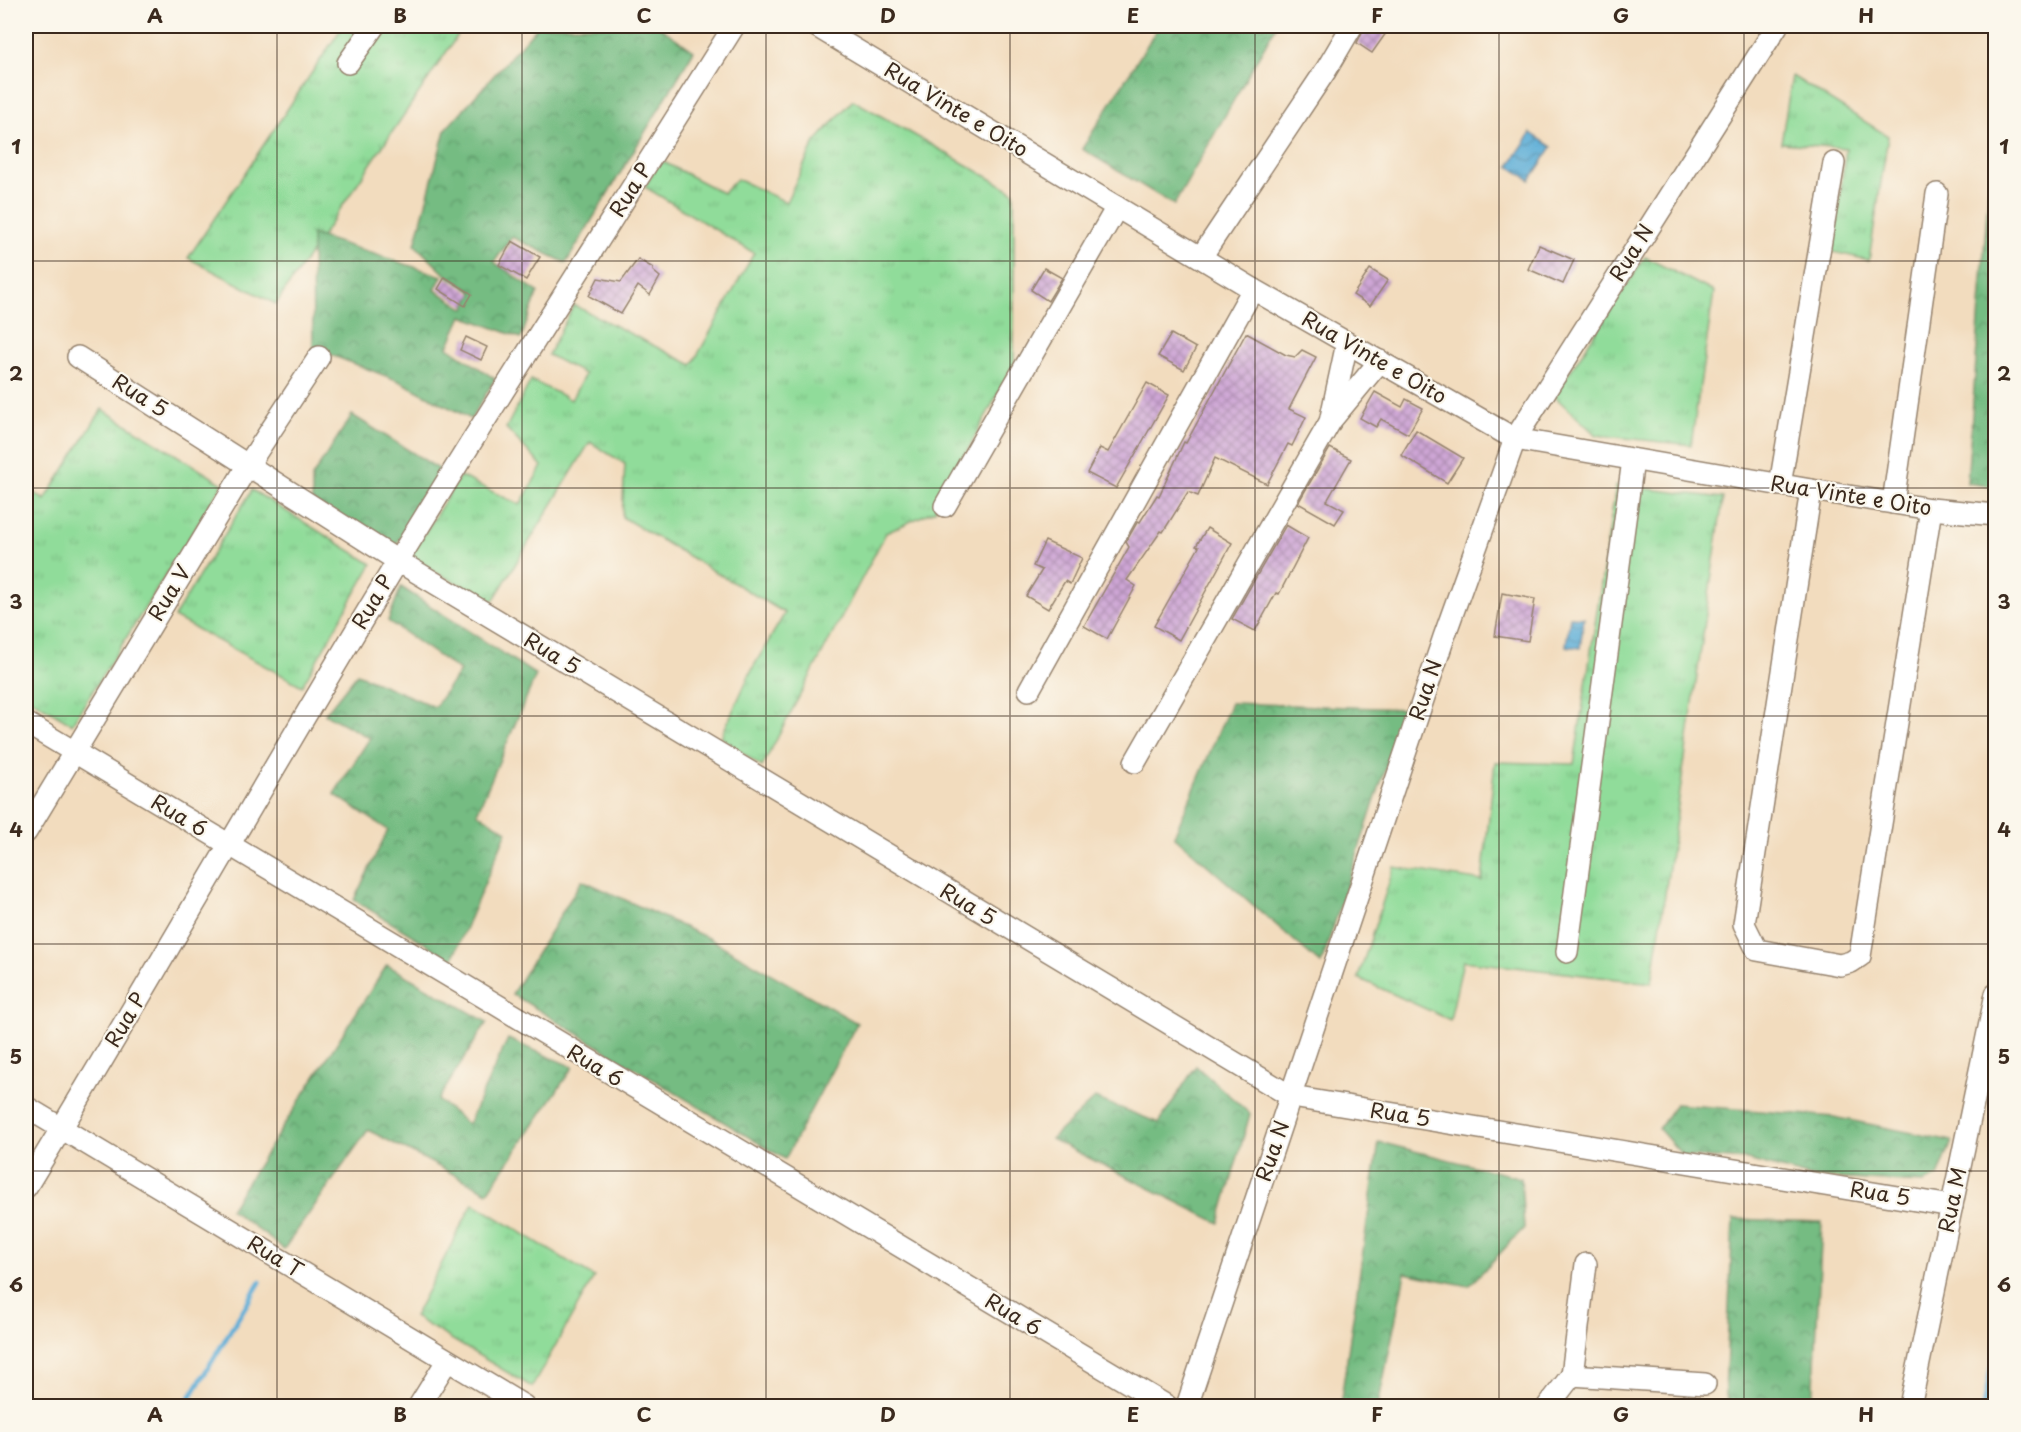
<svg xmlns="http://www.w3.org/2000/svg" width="2021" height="1432" font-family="'Playpen Sans',sans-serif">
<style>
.grass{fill:url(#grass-tufts);stroke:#66835c;stroke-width:1.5}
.forest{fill:url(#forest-crowns);stroke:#587350;stroke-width:1.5}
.water{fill:url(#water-waves);stroke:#4c6c7a;stroke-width:1.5}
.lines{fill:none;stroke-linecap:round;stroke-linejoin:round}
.stream{stroke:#5cadd7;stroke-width:5}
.building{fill:url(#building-cross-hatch)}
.minor-casing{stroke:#96836e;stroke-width:24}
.minor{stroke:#fff;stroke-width:21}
.grid{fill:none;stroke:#3b2a1e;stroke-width:1.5;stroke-opacity:0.55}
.labels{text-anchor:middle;stroke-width:4.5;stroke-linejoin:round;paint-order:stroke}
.street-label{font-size:21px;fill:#3b2a1e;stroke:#fbf7ec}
.neatline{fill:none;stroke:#3b2a1e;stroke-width:2}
.grid-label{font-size:20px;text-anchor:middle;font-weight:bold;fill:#3b2a1e}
</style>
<defs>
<pattern id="grass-tufts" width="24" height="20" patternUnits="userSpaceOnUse" patternTransform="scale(1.5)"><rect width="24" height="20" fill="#90dc9a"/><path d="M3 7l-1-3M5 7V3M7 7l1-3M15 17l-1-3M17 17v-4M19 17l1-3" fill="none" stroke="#7dbd84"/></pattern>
<pattern id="forest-crowns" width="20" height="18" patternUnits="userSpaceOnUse" patternTransform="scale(1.5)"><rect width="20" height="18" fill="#74bc82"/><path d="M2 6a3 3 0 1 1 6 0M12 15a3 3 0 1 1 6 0" fill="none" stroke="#60996a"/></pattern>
<pattern id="water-waves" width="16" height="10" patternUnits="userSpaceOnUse" patternTransform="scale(1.5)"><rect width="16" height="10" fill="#5cadd7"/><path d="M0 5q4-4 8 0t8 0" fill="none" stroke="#4d8dae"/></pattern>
<pattern id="building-cross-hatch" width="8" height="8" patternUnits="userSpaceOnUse" patternTransform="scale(1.5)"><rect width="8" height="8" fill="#cea6d5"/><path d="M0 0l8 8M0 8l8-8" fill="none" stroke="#a887ac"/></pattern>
</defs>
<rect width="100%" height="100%" fill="#fbf7ec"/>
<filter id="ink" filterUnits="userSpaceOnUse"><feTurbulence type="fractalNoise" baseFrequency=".0167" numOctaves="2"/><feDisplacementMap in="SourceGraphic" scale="12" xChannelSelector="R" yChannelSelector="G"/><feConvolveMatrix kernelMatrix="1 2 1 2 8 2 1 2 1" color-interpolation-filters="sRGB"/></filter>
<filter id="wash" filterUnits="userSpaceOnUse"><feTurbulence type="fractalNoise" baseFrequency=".008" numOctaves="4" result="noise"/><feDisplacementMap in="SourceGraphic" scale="24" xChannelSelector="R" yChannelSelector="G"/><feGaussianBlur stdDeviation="1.35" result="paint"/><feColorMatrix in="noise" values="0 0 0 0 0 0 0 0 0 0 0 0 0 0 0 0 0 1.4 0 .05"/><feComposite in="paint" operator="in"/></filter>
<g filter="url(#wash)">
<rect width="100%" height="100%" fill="#f2dcbe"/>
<g class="grass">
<polygon points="343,26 464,26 276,304 188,258"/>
<polygon points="1792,76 1888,136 1869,260 1833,252 1846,148 1781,143"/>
<polygon points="853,100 1014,192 1014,364 935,510 886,533 762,767 721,737 751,671 785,613 622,517 625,464 590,442 493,601 409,559 460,476 520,505 542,466 506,428 531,380 571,400 585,374 548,355 574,305 692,365 754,253 645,187 660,160 723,193 737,179 786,202 815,142"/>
<polygon points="1645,257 1714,292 1691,445 1596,435 1554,396"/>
<polygon points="102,409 223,484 72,724 26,696 26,488 45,500"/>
<polygon points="1616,485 1723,498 1652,983 1463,961 1450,1020 1358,978 1394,867 1482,881 1495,762 1574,764"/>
<polygon points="252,490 372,564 302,686 174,617"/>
<polygon points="473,1203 594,1277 532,1387 414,1317"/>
</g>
<g class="forest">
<polygon points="538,26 658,26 694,51 566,263 512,237 494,262 538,292 521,338 462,316 448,347 495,379 471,419 399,381 313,348 312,234 442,276 435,290 465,309 473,292 446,275 415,245 445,130"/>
<polygon points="1159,26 1276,26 1174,205 1082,149"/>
<polygon points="1989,184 1995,184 1995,487 1967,483"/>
<polygon points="352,415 442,471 391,553 312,500 312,477"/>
<polygon points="401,587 536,675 477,813 507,831 452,960 354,900 388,830 334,794 370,738 325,714 357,674 435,707 460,671 388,621"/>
<polygon points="1231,703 1405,709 1321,964 1174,836"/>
<polygon points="582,880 710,939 857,1023 785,1159 512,994"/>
<polygon points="387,965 487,1022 438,1100 468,1124 508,1039 573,1067 488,1192 368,1130 284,1249 230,1209"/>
<polygon points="1196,1066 1250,1114 1219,1223 1051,1139 1095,1098 1159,1123"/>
<polygon points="1675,1104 1834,1117 1952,1141 1938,1177 1924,1183 1811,1177 1748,1160 1683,1156 1659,1129"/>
<polygon points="1379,1142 1521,1178 1524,1228 1469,1286 1405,1273 1378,1406 1340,1406"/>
<polygon points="1733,1219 1822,1222 1813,1406 1731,1406 1725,1393"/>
</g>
<g class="water">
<polygon points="1531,133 1552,147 1530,180 1509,166"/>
<polygon points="1570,617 1584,618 1580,648 1566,646"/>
</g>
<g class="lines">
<g class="stream">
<polyline points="185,1406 260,1282"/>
<polyline points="1984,1406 1996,1343"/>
</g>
</g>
<g id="blocks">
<g class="building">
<polygon points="1365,26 1391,26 1372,53 1357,43"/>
<polygon points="512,241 540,257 526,280 499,265"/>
<polygon points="1539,245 1574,260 1563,284 1528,269"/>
<polygon points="638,259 653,268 653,271 660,277 650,295 638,286 621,314 589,296 598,278 621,282"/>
<polygon points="1044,268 1062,278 1048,301 1031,290"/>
<polygon points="1370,269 1388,280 1370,306 1353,295"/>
<polygon points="445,277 472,294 465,306 438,289"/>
<polygon points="1246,333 1286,355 1295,357 1302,350 1316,357 1289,409 1306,417 1292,446 1288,444 1267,484 1215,458 1198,496 1188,492 1163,532 1161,531 1127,580 1136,586 1107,639 1084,626 1129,547 1126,542 1138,521 1140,522 1157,495 1159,496 1184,442 1186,443"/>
<polygon points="1171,334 1196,348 1184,370 1158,356"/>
<polygon points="466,337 487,347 481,360 460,350"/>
<polygon points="1147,383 1169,395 1116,488 1087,473 1100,448 1108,452"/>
<polygon points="1375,392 1402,407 1406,399 1423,408 1408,434 1381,419 1376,427 1360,418"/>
<polygon points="1416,430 1463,458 1447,483 1401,455"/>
<polygon points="1330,448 1351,459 1327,501 1344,510 1335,524 1298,503"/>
<polygon points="1286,525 1308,538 1279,594 1276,593 1255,631 1232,619"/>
<polygon points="1207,528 1232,543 1179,640 1154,626 1199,547 1196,546"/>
<polygon points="1045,541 1082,558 1070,584 1065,581 1048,609 1026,596 1042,570 1033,566"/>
<polygon points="1502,593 1535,599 1528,641 1495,636"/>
</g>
</g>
</g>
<g filter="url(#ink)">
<use href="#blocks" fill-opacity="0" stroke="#96836e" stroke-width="1.5"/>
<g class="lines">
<defs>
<g id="minor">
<polyline points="816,26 1253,289 1515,439 1811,490 1931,509 1996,515"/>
<polyline points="348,63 374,26"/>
<polyline points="1201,257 1326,70 1352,26"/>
<polyline points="78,357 398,561 1292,1097 1952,1206"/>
<polyline points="1332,419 1380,361"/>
<polyline points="1780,485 1834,163"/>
<polyline points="1811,490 1744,924 1757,950 1840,965 1851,962 1860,956 1931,509"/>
<polyline points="1893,503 1937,194"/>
<polyline points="945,506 1117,207"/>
<polyline points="1029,690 1253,289"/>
<polyline points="26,723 1167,1406"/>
<polyline points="1135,762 1330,422 1347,343"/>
<polyline points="26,832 248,465 319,357"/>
<polyline points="1567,952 1633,460"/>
<polyline points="26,1107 524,1406"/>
<path d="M 26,1187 C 152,980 271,770 396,564 C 506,383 622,205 734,26"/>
<polyline points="1572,1375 1586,1264"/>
<polyline points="419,1406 447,1361"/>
<polyline points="1187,1406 1444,637 1515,439 1777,26"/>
<polyline points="1548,1406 1572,1375 1705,1384"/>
<polyline points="1910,1406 1996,994"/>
</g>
</defs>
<use href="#minor" class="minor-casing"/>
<use href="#minor" class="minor"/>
</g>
</g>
<path class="grid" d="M 277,26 L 277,1406M 522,26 L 522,1406M 766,26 L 766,1406M 1010,26 L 1010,1406M 1255,26 L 1255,1406M 1499,26 L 1499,1406M 1744,26 L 1744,1406M 26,261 L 1996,261M 26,488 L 1996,488M 26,716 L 1996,716M 26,944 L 1996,944M 26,1171 L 1996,1171"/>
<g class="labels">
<g class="street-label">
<text transform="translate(956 110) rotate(31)" y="7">Rua Vinte e Oito</text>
<text transform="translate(631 190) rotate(-58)" y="7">Rua P</text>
<text transform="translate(1632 253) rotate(-58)" y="7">Rua N</text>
<text transform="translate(1374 358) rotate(30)" y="7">Rua Vinte e Oito</text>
<text transform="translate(140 396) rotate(32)" y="7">Rua 5</text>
<text transform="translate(1851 496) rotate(9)" y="7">Rua Vinte e Oito</text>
<text transform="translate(170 593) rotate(-59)" y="7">Rua V</text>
<text transform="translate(373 602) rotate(-59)" y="7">Rua P</text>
<text transform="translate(552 654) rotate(31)" y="7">Rua 5</text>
<text transform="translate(1426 690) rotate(-72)" y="7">Rua N</text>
<text transform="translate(179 816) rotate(31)" y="7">Rua 6</text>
<text transform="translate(968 905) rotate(31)" y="7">Rua 5</text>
<text transform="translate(126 1020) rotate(-59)" y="7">Rua P</text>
<text transform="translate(595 1066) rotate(31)" y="7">Rua 6</text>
<text transform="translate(1400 1115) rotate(9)" y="7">Rua 5</text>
<text transform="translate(1273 1151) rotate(-71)" y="7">Rua N</text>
<text transform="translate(1880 1194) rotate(9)" y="7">Rua 5</text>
<text transform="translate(1953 1200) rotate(-78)" y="7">Rua M</text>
<text transform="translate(275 1257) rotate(31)" y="7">Rua T</text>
<text transform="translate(1013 1315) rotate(31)" y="7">Rua 6</text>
</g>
</g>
<rect width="2021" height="1432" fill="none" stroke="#fbf7ec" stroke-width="66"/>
<rect x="33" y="33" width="1955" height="1366" class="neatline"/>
<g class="grid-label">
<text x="155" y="23">A</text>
<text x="400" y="23">B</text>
<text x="644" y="23">C</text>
<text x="888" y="23">D</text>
<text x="1133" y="23">E</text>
<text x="1377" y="23">F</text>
<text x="1621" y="23">G</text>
<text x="1866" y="23">H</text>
<text x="16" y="154">1</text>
<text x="2004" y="154">1</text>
<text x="16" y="381">2</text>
<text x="2004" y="381">2</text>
<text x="16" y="609">3</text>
<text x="2004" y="609">3</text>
<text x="16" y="837">4</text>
<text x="2004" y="837">4</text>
<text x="16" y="1064">5</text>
<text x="2004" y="1064">5</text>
<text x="16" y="1292">6</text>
<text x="2004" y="1292">6</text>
<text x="155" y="1422">A</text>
<text x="400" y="1422">B</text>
<text x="644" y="1422">C</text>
<text x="888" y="1422">D</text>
<text x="1133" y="1422">E</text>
<text x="1377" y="1422">F</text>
<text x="1621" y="1422">G</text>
<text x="1866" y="1422">H</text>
</g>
</svg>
